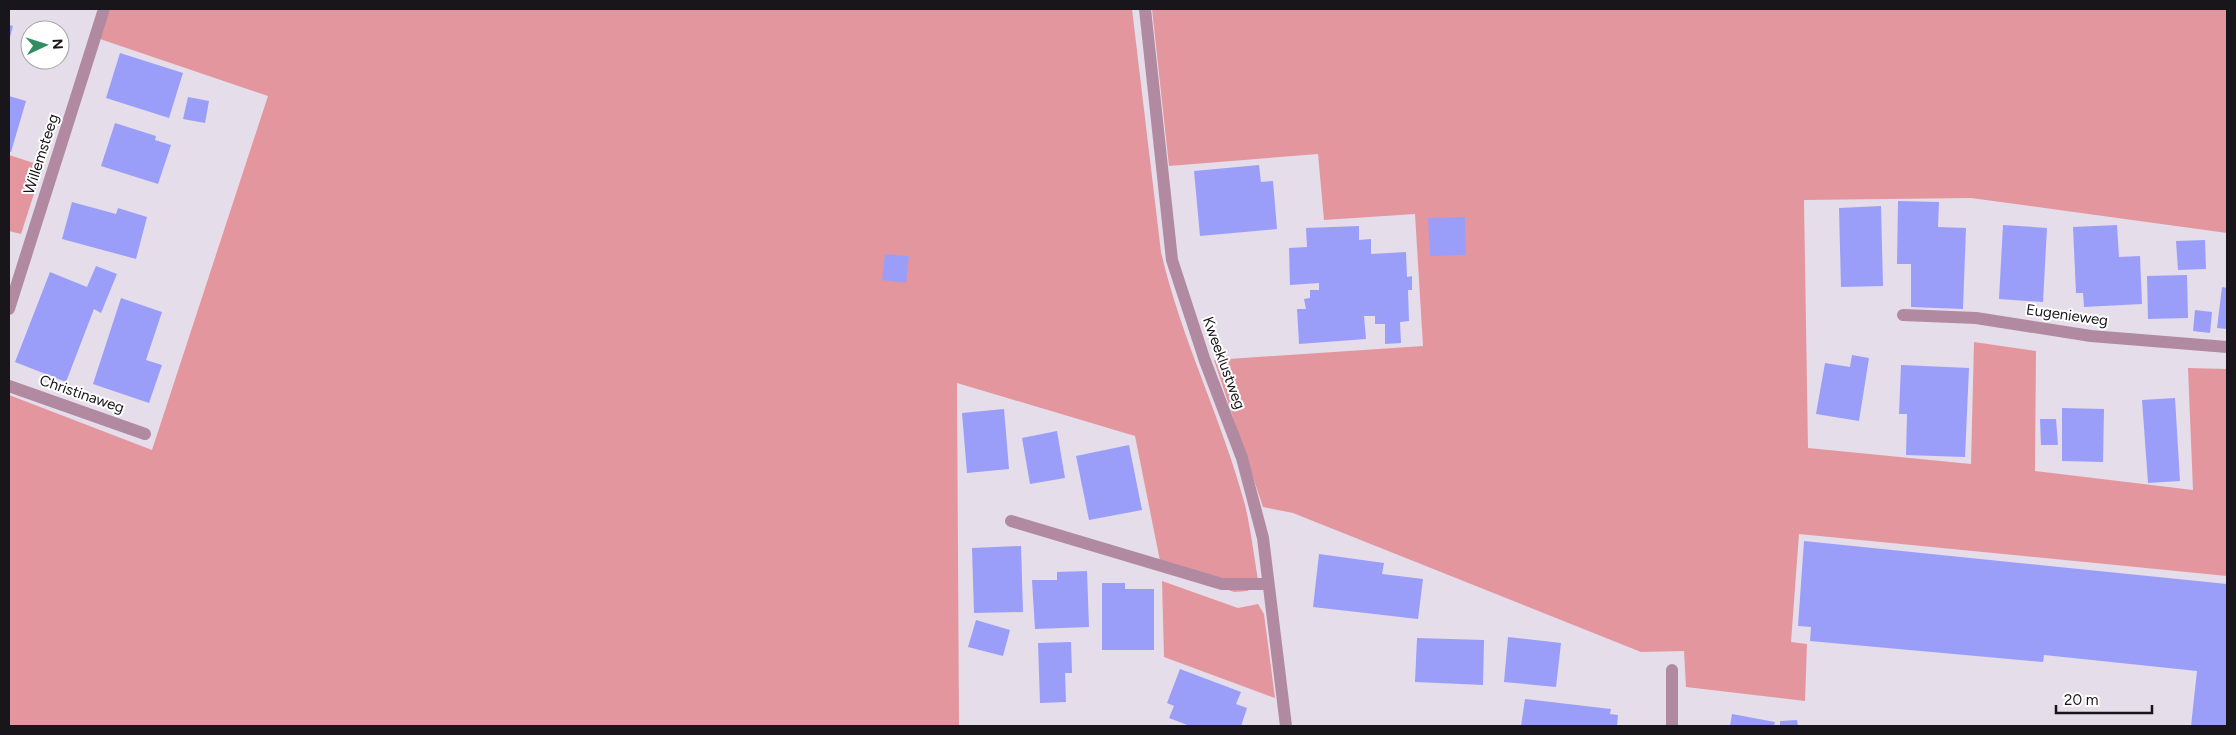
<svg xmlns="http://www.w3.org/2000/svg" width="2236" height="735" font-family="Figtree,sans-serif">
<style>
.green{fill:#e4969f}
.building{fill:#9b9ef9}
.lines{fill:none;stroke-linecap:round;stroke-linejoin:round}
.minor{stroke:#b18aa2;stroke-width:12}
.labels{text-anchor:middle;stroke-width:4;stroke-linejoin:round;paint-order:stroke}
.street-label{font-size:15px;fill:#18161a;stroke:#fff}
</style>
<rect width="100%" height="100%" fill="#e5ddea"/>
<g class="green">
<path d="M 110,9 L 1132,9 L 1161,252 C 1181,339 1222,419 1245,505 C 1251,530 1254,556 1258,580 L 1257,586 L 1247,591 L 1234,592 L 1161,566 L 1135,436 L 957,383 L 959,726 L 9,726 L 9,395 L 152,450 L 268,96 L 100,39 Z"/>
<polygon points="1152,9 2227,9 2227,233 1971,198 1804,200 1808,448 1971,464 1974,342 2036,351 2035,471 2193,490 2188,368 2227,369 2227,576 1799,534 1791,642 1807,644 1805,701 1686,687 1684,651 1641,652 1293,513 1263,507 1214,360 1423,346 1415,214 1324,220 1318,154 1169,166"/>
<polygon points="9,155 43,166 21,234 9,231"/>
<polygon points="1162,581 1238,608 1258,604 1264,614 1275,698 1164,657"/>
</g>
<g class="building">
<polygon points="9,25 13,26 9,41"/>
<polygon points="120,53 183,73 169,118 106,98"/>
<polygon points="9,96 26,101 11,152 9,152"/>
<polygon points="188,97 209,101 205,123 183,119"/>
<polygon points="115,123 156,136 155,140 171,145 158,184 101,166"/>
<polygon points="1259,165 1261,182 1273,181 1277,229 1200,236 1194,171"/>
<polygon points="1898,201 1939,202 1938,227 1966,228 1963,309 1911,307 1911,264 1897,264"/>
<polygon points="72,202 116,214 118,208 147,217 136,259 62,239"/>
<polygon points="1881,206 1883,286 1841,287 1839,208"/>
<polygon points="1465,217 1466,255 1430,256 1428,218"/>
<polygon points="2003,225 2047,228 2043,302 1999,299"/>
<polygon points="2117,225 2119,257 2140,256 2142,304 2084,307 2083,293 2076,293 2073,227"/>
<polygon points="1359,226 1359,240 1371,239 1371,254 1406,252 1407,277 1412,276 1412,290 1408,290 1409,321 1400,322 1401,343 1385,344 1385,324 1375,324 1375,316 1364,316 1366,339 1299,344 1297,309 1306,309 1304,299 1310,298 1310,290 1319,290 1319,283 1290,285 1289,248 1307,247 1306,228"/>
<polygon points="2205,240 2206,269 2178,270 2176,241"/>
<polygon points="885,254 909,256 906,283 882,280"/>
<polygon points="96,266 117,274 101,313 94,309 66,382 15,362 50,272 87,287"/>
<polygon points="2187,275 2188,318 2148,319 2147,276"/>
<polygon points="2222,287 2227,288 2227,329 2217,328"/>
<polygon points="121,298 162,312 146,360 162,365 149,403 93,384"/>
<polygon points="2195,310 2212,312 2210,333 2193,331"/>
<polygon points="1852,355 1869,358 1859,421 1816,414 1825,363 1850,367"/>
<polygon points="1901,365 1969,368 1965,457 1906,455 1907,414 1899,414"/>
<polygon points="2175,398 2180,481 2148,483 2142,400"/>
<polygon points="2062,408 2104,409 2103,462 2062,461"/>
<polygon points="1004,409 1009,469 967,473 962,413"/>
<polygon points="2040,419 2056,419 2058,445 2041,445"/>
<polygon points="1057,431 1065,478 1030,484 1022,438"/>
<polygon points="1129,445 1142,510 1089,520 1076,456"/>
<polygon points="1804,541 2227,584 2227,726 2191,726 2197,671 2044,655 2043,662 1810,641 1811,627 1798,626"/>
<polygon points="1021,546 1023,612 974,613 972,548"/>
<polygon points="1319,554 1384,563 1382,574 1423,579 1418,619 1313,607"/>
<polygon points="1087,571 1089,627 1035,629 1032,580 1057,580 1057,572"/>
<polygon points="1102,583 1125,583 1125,589 1154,589 1154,650 1102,650"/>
<polygon points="976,620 1010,630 1003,656 968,647"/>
<polygon points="1508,637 1561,643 1556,687 1504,682"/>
<polygon points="1417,638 1484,640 1483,685 1415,682"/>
<polygon points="1071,642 1072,673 1065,673 1066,702 1040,703 1038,643"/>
<polygon points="1180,669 1241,692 1236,704 1247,708 1241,726 1190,726 1169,718 1174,706 1167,703"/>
<polygon points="1525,699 1611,709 1610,714 1618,715 1617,726 1521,726"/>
<polygon points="1732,714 1775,722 1774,726 1730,726"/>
<polygon points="1797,720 1798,726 1780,726 1780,721"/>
</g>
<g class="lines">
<g class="minor">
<polyline points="1145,9 1172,260 1205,361 1242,458 1263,538 1286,726"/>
<polyline points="9,309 104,9"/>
<polyline points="1903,315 1976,318 2091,336 2227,347"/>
<polyline points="9,386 145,434"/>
<polyline points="1011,521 1222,584 1267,584"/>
<polyline points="1672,670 1672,726"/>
</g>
</g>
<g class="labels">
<g class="street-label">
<text transform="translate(41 154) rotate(-72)" y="5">Willemsteeg</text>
<text transform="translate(2067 315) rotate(8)" y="5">Eugenieweg</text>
<text transform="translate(1224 363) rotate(70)" y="5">Kweeklustweg</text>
<text transform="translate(82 394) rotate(19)" y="5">Christinaweg</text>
</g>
</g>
<rect width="2236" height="735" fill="none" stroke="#18161a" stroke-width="20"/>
<g transform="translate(45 45) rotate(86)"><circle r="24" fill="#ffffff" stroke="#a3a2a3"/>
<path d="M0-4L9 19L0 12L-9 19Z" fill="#338d63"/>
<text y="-8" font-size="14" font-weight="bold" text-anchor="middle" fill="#18161a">N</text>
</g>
<path d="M2056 705v8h96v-8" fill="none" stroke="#18161a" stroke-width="2.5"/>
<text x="2064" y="705" font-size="15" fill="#18161a" stroke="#ffffff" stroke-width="4" paint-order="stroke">20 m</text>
</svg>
